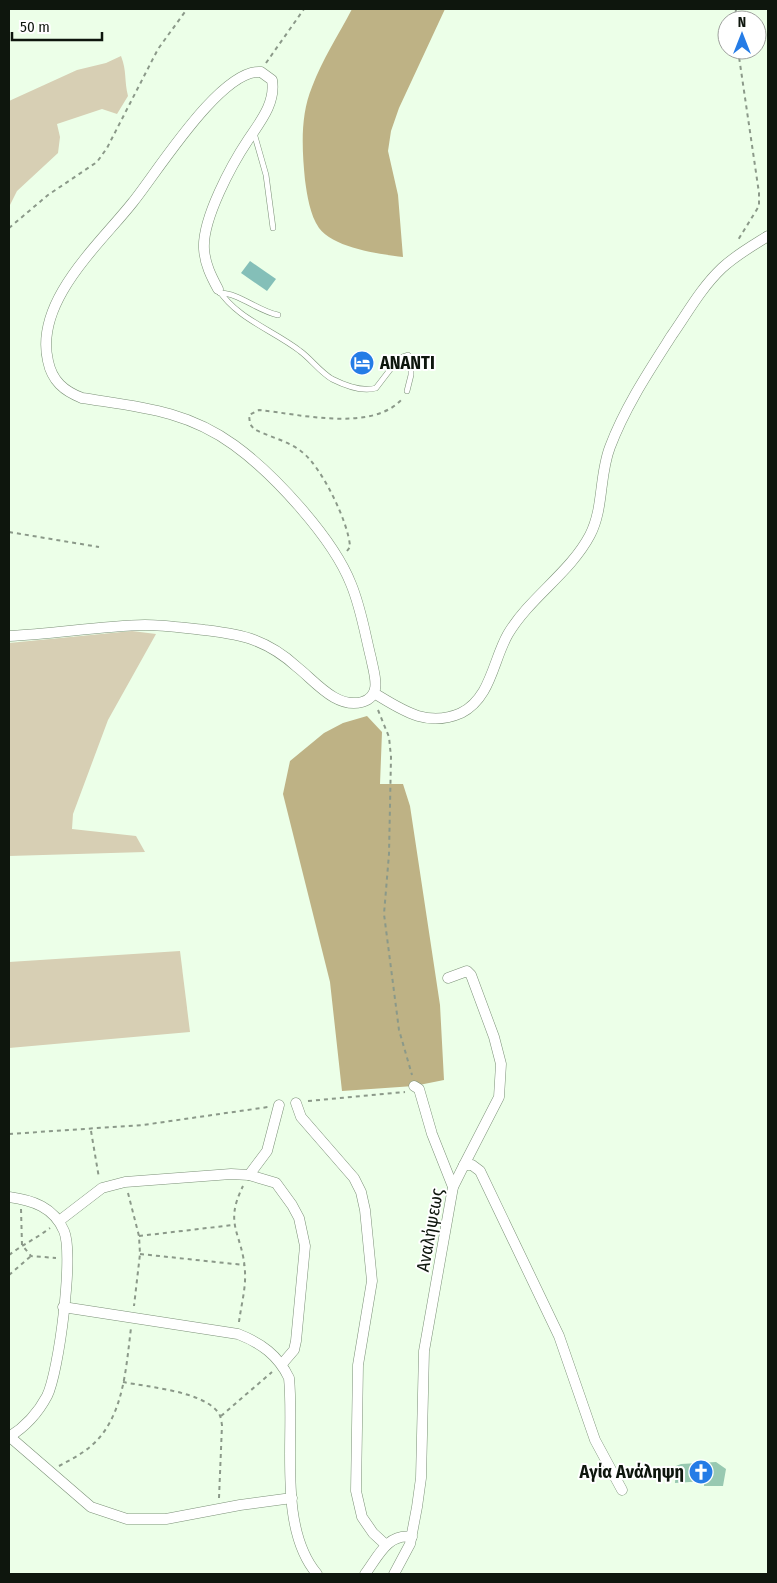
<svg xmlns="http://www.w3.org/2000/svg" width="777" height="1583" font-family="'Fira Sans Condensed',sans-serif">
<style>
.green{fill:#d7cfb4}
.forest{fill:#beb285}
.water{fill:#84bfb8}
.building{fill:#98c9b1}
.lines{fill:none;stroke-linecap:round;stroke-linejoin:round}
.service-casing{stroke:#7c9178;stroke-width:6}
.minor-casing{stroke:#7c9178;stroke-width:11}
.path{stroke:#8b9989;stroke-width:2;stroke-dasharray:4 4;stroke-linecap:butt}
.service{stroke:#fff;stroke-width:5}
.minor{stroke:#fff;stroke-width:10}
.labels{text-anchor:middle;stroke-width:4;stroke-linejoin:round;paint-order:stroke}
.poi-label{font-size:18px;font-weight:bold;fill:#0e160d;stroke:#fff;text-anchor:start}
.street-label{font-size:18px;fill:#0e160d;stroke:#fff}
</style>
<rect width="100%" height="100%" fill="#ecffe8"/>
<g class="green">
<path d="M 121,56 C 127,71 124,81 128,96 L 117,114 L 102,109 L 57,124 L 60,137 L 58,153 L 17,191 L 9,207 L 9,101 L 77,70 L 106,63 Z"/>
<polygon points="132,631 156,634 108,720 73,814 72,829 136,836 145,852 9,856 9,643"/>
<polygon points="180,951 190,1032 9,1048 9,962"/>
</g>
<g class="forest">
<path d="M 352,9 L 445,9 L 399,108 L 391,131 L 388,151 L 398,195 L 403,257 C 379,254 334,248 319,228 C 310,215 307,195 305,180 C 302,149 300,116 312,87 C 322,60 339,34 352,9 Z"/>
<polygon points="367,716 382,732 380,784 403,784 410,806 440,1005 444,1080 414,1086 342,1091 330,982 283,794 290,761 324,733 343,723"/>
</g>
<polygon class="water" points="250,261 276,279 267,291 241,273"/>
<polygon class="building" points="716,1462 726,1469 723,1486 704,1486 704,1481 675,1483 676,1466 681,1464"/>
<g class="lines">
<defs>
<g id="service">
<polyline points="254,133 266,175 273,228"/>
<path d="M 218,289 C 237,319 273,330 300,351 C 311,359 320,372 332,379 C 344,385 363,392 376,388 L 399,358 L 408,355 L 411,358 L 411,375 L 407,391"/>
<path d="M 220,293 C 239,293 258,311 278,315"/>
</g>
<g id="minor">
<path d="M 9,636 C 54,634 99,626 145,625 C 164,625 184,628 204,630 C 220,632 238,634 254,640 C 270,646 285,656 297,667 C 315,681 336,709 362,702 C 383,696 374,674 371,658 C 365,634 361,608 351,584 C 333,538 274,474 234,445 C 186,410 139,407 82,398 C 64,391 52,381 48,361 C 34,301 100,244 133,202 C 156,174 221,68 261,72 L 272,80 C 276,103 260,122 248,140 C 232,164 202,219 204,249 C 205,264 211,276 218,289"/>
<path d="M 374,693 C 402,710 427,728 461,713 C 491,698 493,660 508,634 C 530,597 570,573 590,535 C 604,508 599,475 610,447 C 625,407 649,371 672,335 C 688,312 701,288 722,268 C 736,255 752,246 768,236"/>
<polyline points="448,978 467,971 471,975 494,1037 501,1064 499,1097 464,1165"/>
<polyline points="414,1086 419,1089 432,1134 453,1187"/>
<polyline points="296,1103 301,1117 354,1178 361,1192 365,1210 372,1281 358,1365 356,1491 362,1517 373,1533 386,1545"/>
<polyline points="249,1175 267,1151 279,1105"/>
<path d="M 9,1197 C 32,1200 54,1207 64,1231 C 74,1254 59,1372 47,1396 C 38,1413 25,1427 9,1437"/>
<polyline points="59,1221 102,1188 125,1182 231,1174 249,1175 276,1183 292,1205 299,1218 305,1246 296,1341 294,1350 282,1364"/>
<path d="M 63,1307 L 238,1334 C 261,1343 278,1355 289,1378 C 295,1437 277,1527 317,1574"/>
<polyline points="10,1437 91,1507 127,1519 166,1519 240,1505 292,1498"/>
<path d="M 365,1574 C 378,1557 387,1533 412,1537"/>
<polyline points="394,1574 410,1544 417,1507 421,1478 424,1351 453,1187 464,1165 472,1165 480,1171 559,1336 595,1440 622,1490"/>
</g>
</defs>
<use href="#service" class="service-casing"/>
<use href="#minor" class="minor-casing"/>
<g class="path">
<polyline points="735,20 736,9"/>
<polyline points="738,50 759,193 759,206 738,240"/>
<polyline points="266,63 304,9"/>
<polyline points="9,228 48,195 97,162 107,148 158,49 187,9"/>
<polyline points="9,532 99,547"/>
<path d="M 347,551 L 350,547 C 349,523 321,466 302,452 C 289,441 269,437 254,429 L 250,424 L 249,415 L 259,410 C 300,414 373,433 403,398"/>
<polyline points="378,710 389,737 391,757 389,854 384,914 399,1030 412,1075"/>
<polyline points="308,1101 405,1092"/>
<polyline points="91,1131 99,1178"/>
<polyline points="9,1134 143,1125 268,1107"/>
<polyline points="128,1193 139,1236 140,1254 134,1306"/>
<polyline points="21,1209 22,1245 31,1256 56,1258"/>
<polyline points="139,1236 233,1225"/>
<polyline points="140,1254 244,1265"/>
<path d="M 9,1255 C 22,1245 37,1238 50,1228"/>
<polyline points="9,1275 31,1256"/>
<path d="M 239,1322 C 241,1306 246,1288 245,1272 C 243,1233 223,1226 243,1186"/>
<path d="M 123,1382 C 148,1387 200,1391 217,1411 C 221,1415 221,1420 222,1425 L 219,1498"/>
<polyline points="221,1416 272,1372"/>
<path d="M 59,1466 C 70,1460 82,1454 91,1446 C 124,1418 126,1367 131,1328"/>
</g>
<use href="#service" class="service"/>
<use href="#minor" class="minor"/>
</g>
<defs>
<symbol id="hotel-disc" viewBox="-11 -11 22 22"><circle r="9.5" fill="#257ce6" stroke="#fff"/><path d="M-6-4.5h1.5V1H6V5H4.5V3h-9V5H-6ZM-4 0a1.8 1.8 0 1 1 3.6 0ZM.5 0V-2.5h3Q6-2.5 6 0Z" fill="#fff"/></symbol>
<symbol id="church-disc" viewBox="-11 -11 22 22"><circle r="9.5" fill="#257ce6" stroke="#fff"/><path d="M-1.2-6h2.4v3.5h3.3v2.4h-3.3V6h-2.4V-.1h-3.3v-2.4h3.3Z" fill="#fff"/></symbol>
</defs>
<g fill-rule="evenodd">
<use href="#hotel-disc" x="348" y="349" width="28" height="28"/>
<use href="#church-disc" x="687" y="1458" width="28" height="28"/>
</g>
<g class="labels">
<g class="poi-label">
<text x="380" y="369">ΑΝΑΝΤΙ</text>
<text x="684" y="1478" text-anchor="end">Αγία Ανάληψη</text>
</g>
<g class="street-label">
<text transform="translate(430 1230) rotate(-80)" y="6">Αναλήψεως</text>
</g>
</g>
<rect width="777" height="1583" fill="none" stroke="#0e160d" stroke-width="20"/>
<g transform="translate(742 35)"><circle r="24" fill="#ffffff" stroke="#9fa29e"/>
<path d="M0-4L9 19L0 12L-9 19Z" fill="#257ce6"/>
<text y="-8" font-size="14" font-weight="bold" text-anchor="middle" fill="#0e160d">N</text>
</g>
<path d="M12 32v8h90v-8" fill="none" stroke="#0e160d" stroke-width="2.5"/>
<text x="20" y="32" font-size="15" fill="#0e160d" stroke="#ffffff" stroke-width="4" paint-order="stroke">50 m</text>
</svg>
